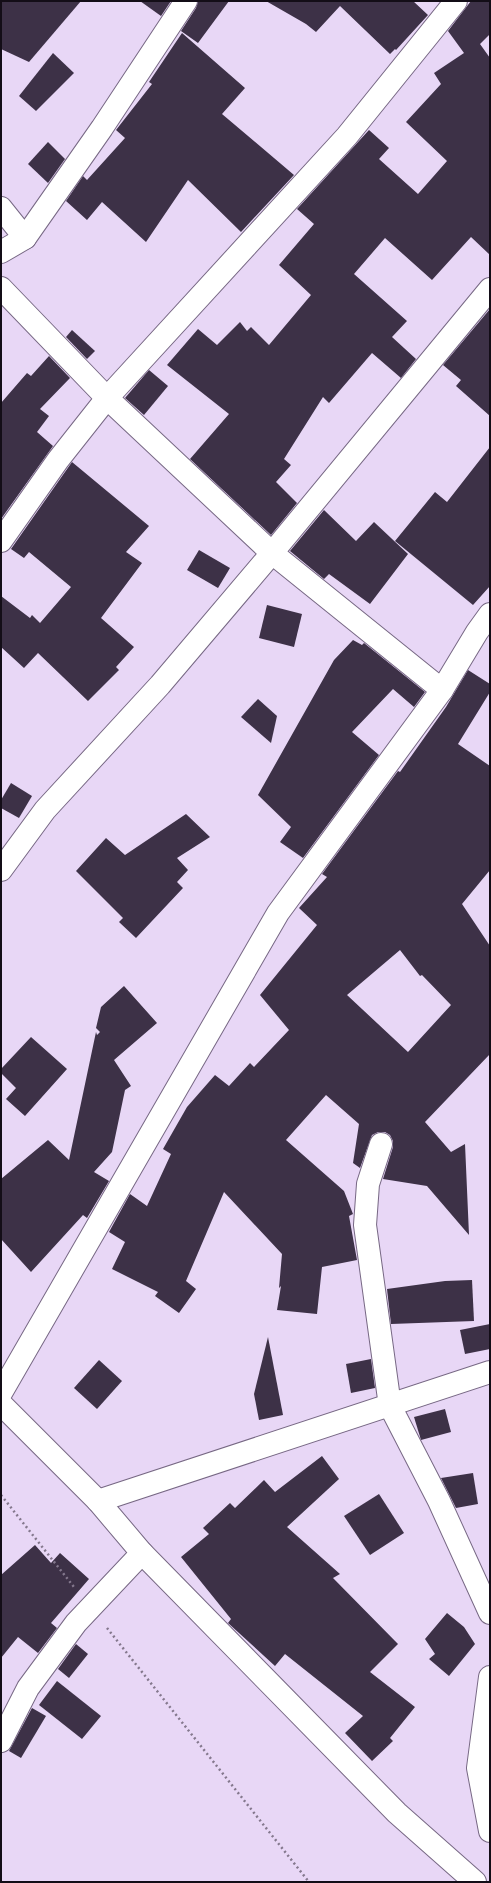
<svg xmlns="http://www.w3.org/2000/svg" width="491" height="1883" font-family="Poppins,sans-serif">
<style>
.building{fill:#3d3147;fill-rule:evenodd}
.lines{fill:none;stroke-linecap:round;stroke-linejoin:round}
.street-casing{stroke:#776884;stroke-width:24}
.secondary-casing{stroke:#776884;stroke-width:24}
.path{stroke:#84788d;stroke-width:2.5;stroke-dasharray:2 3;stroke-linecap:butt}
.street{stroke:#fff;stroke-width:22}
.secondary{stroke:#fff;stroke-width:22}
</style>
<rect width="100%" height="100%" fill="#e8d7f6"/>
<g class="building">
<polygon points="1,1 81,1 29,62 1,49"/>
<polygon points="140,1 171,1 161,16"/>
<polygon points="198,1 229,1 198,43 181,31 196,8"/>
<polygon points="266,1 413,1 428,15 396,50 395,49 390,54 340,6 316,32 306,24"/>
<polygon points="471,1 490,1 490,34 480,44 490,58 490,255 471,237 432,280 385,238 354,274 407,321 392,337 416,359 401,378 372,353 329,403 323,397 284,459 291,465 276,482 297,503 271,535 190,459 229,414 167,365 198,329 217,345 240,322 247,331 251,327 269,345 311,295 279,265 314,224 297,209 369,130 389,148 379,159 418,194 447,161 406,122 441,84 434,73 464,53 448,31"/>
<polygon points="182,33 245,88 222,114 294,175 241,232 188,180 146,242 102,202 87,220 66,201 83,176 87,180 125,138 116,130 152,84 149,82"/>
<polygon points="53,53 74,73 36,111 19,96"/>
<polygon points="48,142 65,159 48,183 28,164"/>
<polygon points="490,309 490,416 456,386 461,380 443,365"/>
<polygon points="72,330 95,351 87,359 66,337"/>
<polygon points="49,356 70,378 40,409 49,416 37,432 53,446 1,519 1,403 27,373 31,376"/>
<polygon points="149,370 168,386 144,415 125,398"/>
<polygon points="490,447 490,586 473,605 395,541 435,492 447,502"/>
<polygon points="72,462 149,526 126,552 142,563 101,618 134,647 116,667 119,670 88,701 38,653 24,668 1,647 1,596 30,618 32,615 40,623 71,587 29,552 24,558 11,549"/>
<polygon points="324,510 356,541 374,522 408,554 370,604 329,574 324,579 290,551"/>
<polygon points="199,550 230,568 218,588 187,570"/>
<polygon points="267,605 302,614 294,647 259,638"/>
<polygon points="353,640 362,645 364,643 425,692 414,707 393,689 352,732 379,755 303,858 280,842 291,827 258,795 334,660"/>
<path d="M 468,670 L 490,684 L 490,692 L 458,744 L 490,766 L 490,870 L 462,904 L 490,946 L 490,1054 L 425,1122 L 451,1152 L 465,1144 L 469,1235 L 427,1186 L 383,1179 L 393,1147 L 393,1141 L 390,1135 L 385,1132 L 378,1132 L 372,1135 L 360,1168 L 353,1163 L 359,1124 L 326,1095 L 286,1140 L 344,1191 L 353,1214 L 349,1216 L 357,1260 L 322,1267 L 317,1314 L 277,1310 L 281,1286 L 279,1288 L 282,1254 L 224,1192 L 186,1281 L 196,1289 L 179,1313 L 155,1296 L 158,1292 L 112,1269 L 125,1242 L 109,1232 L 130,1194 L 147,1206 L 171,1154 L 163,1149 L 187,1107 L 215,1075 L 229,1086 L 250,1063 L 254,1067 L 289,1030 L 260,995 L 317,925 L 299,908 L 327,877 L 322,874 L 398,771 L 400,772 L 446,707 ZM 400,950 L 420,976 L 422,975 L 451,1005 L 408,1052 L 347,995 Z"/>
<polygon points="258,699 277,716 271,743 241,717"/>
<polygon points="11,783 32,796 19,818 1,808 1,800"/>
<polygon points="186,814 210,837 177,858 188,870 177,882 183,888 136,938 119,922 123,918 76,871 106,838 125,855"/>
<polygon points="124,986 157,1023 114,1060 131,1086 125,1090 112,1152 94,1172 109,1181 87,1218 83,1215 31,1272 1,1239 1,1179 48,1140 69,1160 96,1032 97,1035 100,1032 96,1028 101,1007"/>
<polygon points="31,1037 67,1069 25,1116 6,1099 16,1088 1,1073 1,1069"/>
<polygon points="472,1280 474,1321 391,1324 387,1289 445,1281"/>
<polygon points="490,1324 490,1349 465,1354 460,1330"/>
<polygon points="268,1337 283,1415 259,1420 254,1394"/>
<polygon points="371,1359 375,1388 351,1393 346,1364"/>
<polygon points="99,1360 122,1381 97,1409 74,1388"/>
<polygon points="445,1409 451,1432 421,1440 414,1417"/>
<polygon points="322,1456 339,1479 287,1527 340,1574 333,1578 398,1644 370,1672 415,1707 390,1738 393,1741 372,1761 345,1733 363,1716 285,1654 275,1666 228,1623 231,1619 181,1557 209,1534 203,1528 230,1503 235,1508 264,1480 275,1492"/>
<polygon points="473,1473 478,1504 456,1508 441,1478"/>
<polygon points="379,1494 404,1533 370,1555 344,1516"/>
<polygon points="35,1545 51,1563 60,1553 89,1579 51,1623 57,1628 38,1653 18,1637 1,1658 1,1575"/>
<polygon points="447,1613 464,1627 475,1644 449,1676 429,1659 435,1654 425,1639"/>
<polygon points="76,1644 88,1654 69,1678 58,1669"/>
<polygon points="57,1681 101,1716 82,1739 39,1705"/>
<polygon points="32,1708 46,1716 21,1758 9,1751"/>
</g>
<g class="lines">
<defs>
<g id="street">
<polyline points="1,208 25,238"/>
<polyline points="1,252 25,238 102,128 186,1"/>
<polyline points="1,288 107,398 272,553 442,690"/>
<polyline points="1,541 58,460 107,398 347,136 456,1"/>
<polyline points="1,870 45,810 160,685 272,553 490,289"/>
<polyline points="381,1144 368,1184 365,1225 390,1406 439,1501 490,1613"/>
<polyline points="1,1393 278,913 442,690 477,632 490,614"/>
<polyline points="98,1501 490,1372"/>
<polyline points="490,1677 478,1768 490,1831"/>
<polyline points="1,1741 28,1688 76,1623 142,1553"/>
</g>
<polyline id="secondary" points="1,1404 98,1501 142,1553 397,1813 475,1882"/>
</defs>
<use href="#street" class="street-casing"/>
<use href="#secondary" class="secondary-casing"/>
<g class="path">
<polyline points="1,1495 74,1587"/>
<polyline points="107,1628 309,1882"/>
</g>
<use href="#street" class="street"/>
<use href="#secondary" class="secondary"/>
</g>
<rect width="491" height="1883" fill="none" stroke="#130d17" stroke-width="4"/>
</svg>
